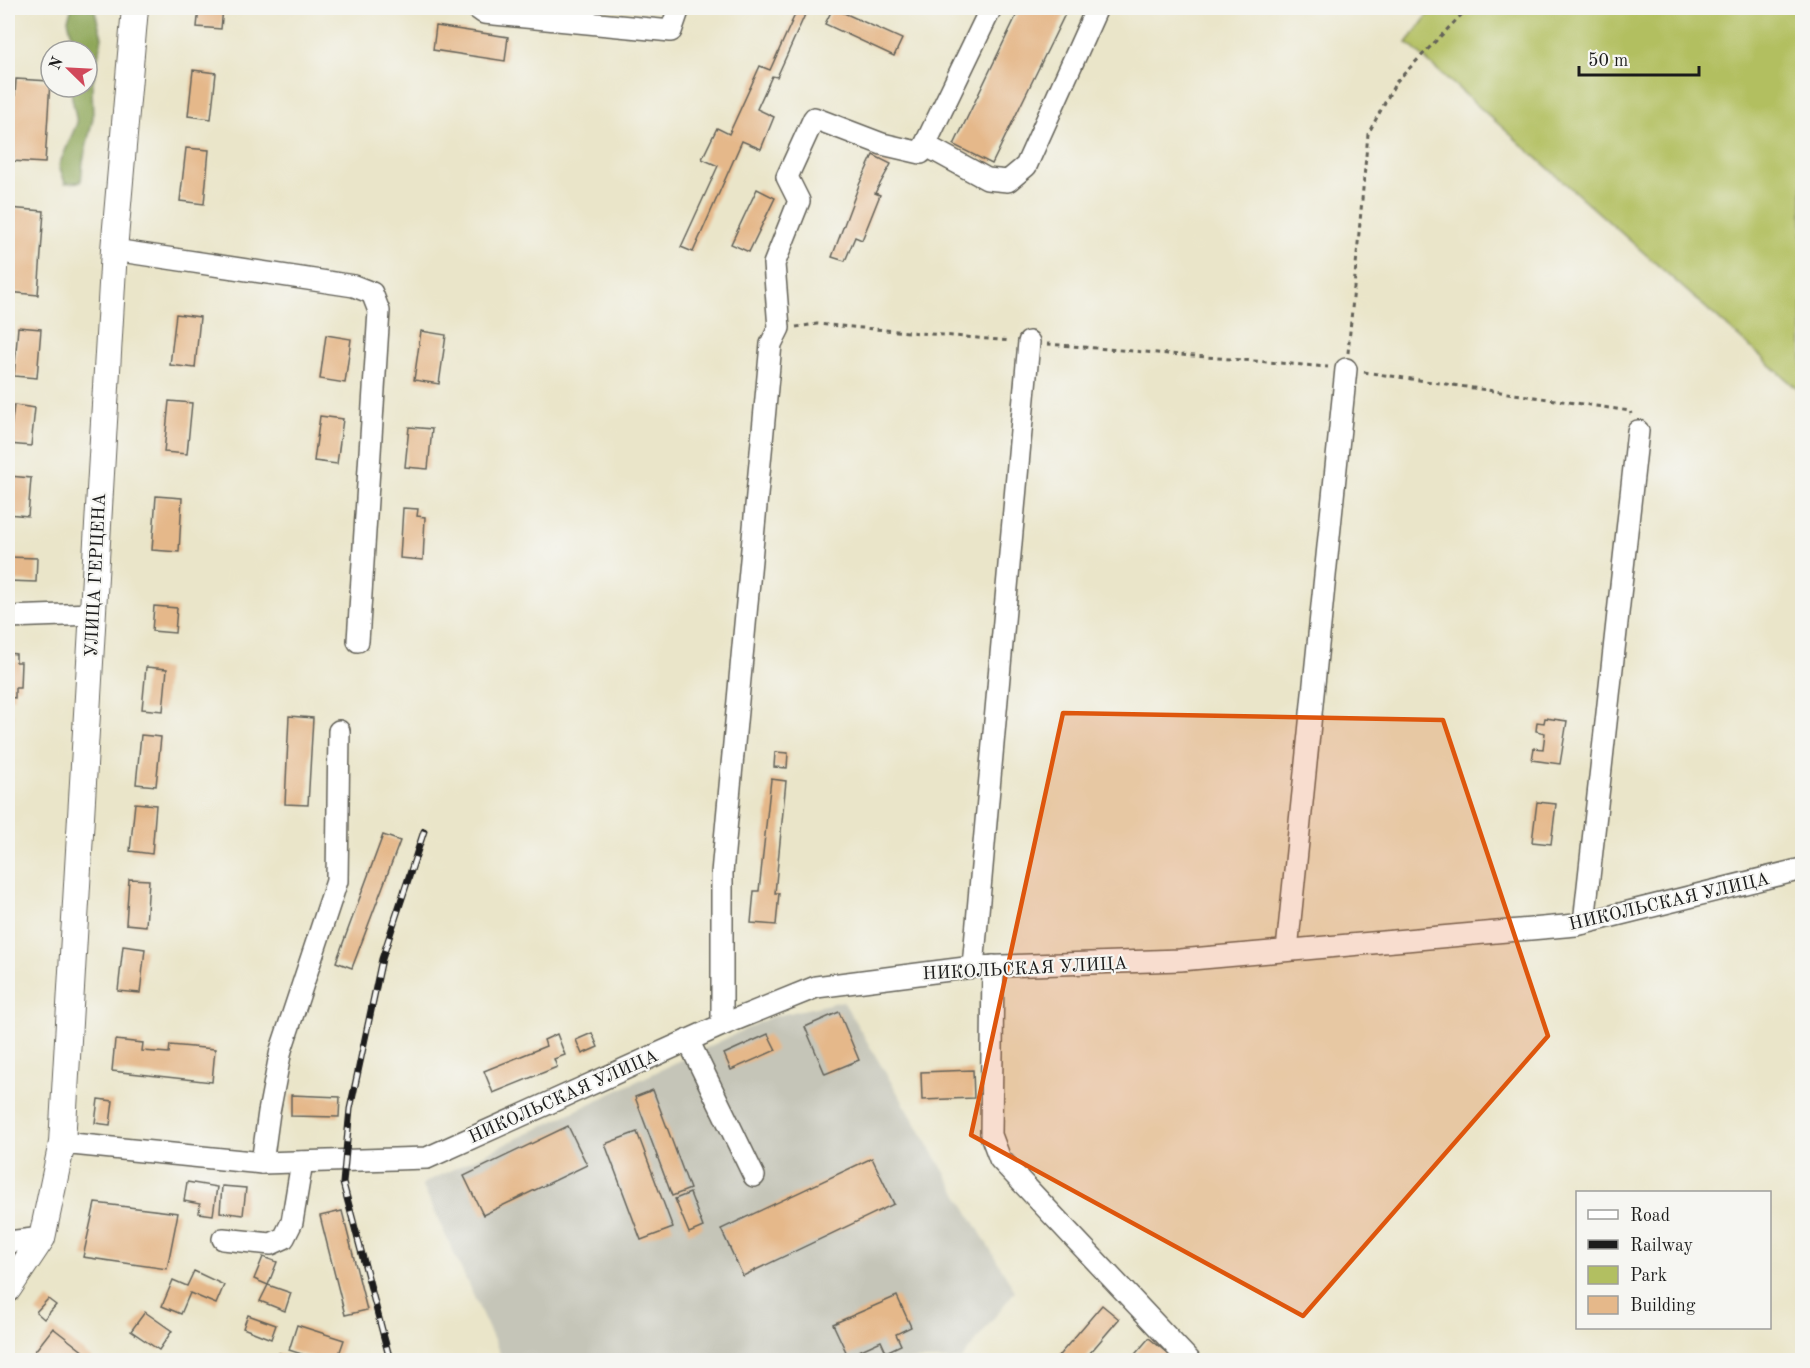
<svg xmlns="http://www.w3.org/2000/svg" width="1810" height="1368" font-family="'Old Standard TT',serif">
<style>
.industrial{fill:#c5c5b8}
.green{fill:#b2bf61;stroke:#676e3e;stroke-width:1.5}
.forest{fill:#8da657;stroke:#54613a;stroke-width:1.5}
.building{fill:#e5b88a}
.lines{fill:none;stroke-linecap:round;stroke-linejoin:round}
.minor-casing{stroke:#646259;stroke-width:24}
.major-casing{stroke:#646259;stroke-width:28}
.path{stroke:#646259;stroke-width:3;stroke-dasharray:4.5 4.5;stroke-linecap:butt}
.minor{stroke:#fff;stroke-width:21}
.major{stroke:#fff;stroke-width:26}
.rail-casing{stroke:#1c1c1c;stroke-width:7}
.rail{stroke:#f6f6f2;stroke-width:4.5;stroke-dasharray:14;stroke-linecap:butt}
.marked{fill:#de560d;fill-opacity:0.2;stroke:#de560d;stroke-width:4.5;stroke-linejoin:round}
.labels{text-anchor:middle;stroke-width:4.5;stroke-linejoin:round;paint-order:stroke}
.street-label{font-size:18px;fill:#1c1c1c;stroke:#f6f6f2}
</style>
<rect width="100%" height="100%" fill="#f6f6f2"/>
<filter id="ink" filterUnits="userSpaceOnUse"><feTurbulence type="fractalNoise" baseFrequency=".0167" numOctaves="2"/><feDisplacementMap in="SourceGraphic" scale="12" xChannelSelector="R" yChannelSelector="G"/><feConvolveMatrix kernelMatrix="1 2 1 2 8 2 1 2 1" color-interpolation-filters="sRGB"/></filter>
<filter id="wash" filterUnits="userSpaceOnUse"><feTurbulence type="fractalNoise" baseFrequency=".008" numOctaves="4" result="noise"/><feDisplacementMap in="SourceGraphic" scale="24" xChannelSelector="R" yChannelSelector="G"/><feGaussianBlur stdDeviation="1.35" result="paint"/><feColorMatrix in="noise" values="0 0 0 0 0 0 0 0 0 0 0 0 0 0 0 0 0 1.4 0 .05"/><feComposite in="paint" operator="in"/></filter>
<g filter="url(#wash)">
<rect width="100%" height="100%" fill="#eae5c9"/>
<polygon class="industrial" points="843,1001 1015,1291 961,1360 503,1360 422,1184 771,1017"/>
<polygon class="green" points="1433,8 1802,8 1802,393 1407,43"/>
<polygon class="forest" points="72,8 94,8 102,37 92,87 93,118 83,161 81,182 65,183 59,165 77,123 70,87 87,87 87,51 75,51 68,19"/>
<g id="blocks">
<g class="building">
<polygon points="199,8 223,8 221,29 197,27"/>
<polygon points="798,8 808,8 777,77 772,76 757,109 774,117 761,149 742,141 693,252 681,247 718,166 702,159 717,128 729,134 760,66 770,70"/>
<polygon points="833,8 902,39 894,56 825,24"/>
<polygon points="1020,8 1068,8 992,164 954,145"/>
<polygon points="436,26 508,37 505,61 433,50"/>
<polygon points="193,70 216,73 211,119 188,116"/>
<polygon points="16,79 50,81 45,163 11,161"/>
<polygon points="186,148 209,150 204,204 180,201"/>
<polygon points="873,155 891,164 875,193 880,195 862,240 855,237 845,261 832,257 859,185"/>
<polygon points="757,189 775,198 749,252 731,244"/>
<polygon points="8,208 44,211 38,295 8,292"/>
<polygon points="176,314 200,317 195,368 170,365"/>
<polygon points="18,327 41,329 37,378 14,376"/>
<polygon points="421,331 446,335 439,384 414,380"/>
<polygon points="326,335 351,339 345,383 320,379"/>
<polygon points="169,401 192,403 187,454 164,452"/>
<polygon points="14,405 35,408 31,446 9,444"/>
<polygon points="320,416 343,419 337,464 314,461"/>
<polygon points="409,427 432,429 428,469 405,467"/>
<polygon points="9,476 31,478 28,516 8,514"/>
<polygon points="156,496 182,498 179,552 152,550"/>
<polygon points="403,508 418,509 417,516 425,517 423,560 400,558"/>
<polygon points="8,557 37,558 36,582 8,581"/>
<polygon points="154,606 177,608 175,633 152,631"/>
<polygon points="8,653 16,654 16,662 21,662 20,688 15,688 15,698 8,697"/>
<polygon points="146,667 167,669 163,711 142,709"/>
<polygon points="8,714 13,714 11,756 8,756"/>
<polygon points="289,716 313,718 308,805 285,804"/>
<polygon points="1545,718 1567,721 1560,764 1532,760 1534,748 1543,749 1545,733 1536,731 1537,722 1544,723"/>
<polygon points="141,735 161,737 156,786 136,784"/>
<polygon points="775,752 788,753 787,768 774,767"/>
<polygon points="771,779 786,781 775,893 779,893 776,925 751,923 754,891 759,891"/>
<polygon points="1537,802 1556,804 1551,844 1532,842"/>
<polygon points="135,803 156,805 152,854 130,851"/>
<polygon points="383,835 400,841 352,968 336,962"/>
<polygon points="129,879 149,880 146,926 126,924"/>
<polygon points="123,946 145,949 140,993 118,991"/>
<polygon points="839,1012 859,1060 825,1074 805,1027"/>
<polygon points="592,1033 598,1047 582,1054 576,1040"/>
<polygon points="557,1034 565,1055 554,1059 557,1067 493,1093 484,1071 546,1046 544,1040"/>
<polygon points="768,1034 776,1050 731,1070 724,1054"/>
<polygon points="115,1040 143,1043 142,1051 169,1053 170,1045 215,1049 212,1082 112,1071"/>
<polygon points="973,1070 974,1098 922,1100 921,1072"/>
<polygon points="653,1090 690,1189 672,1196 635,1097"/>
<polygon points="291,1095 340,1097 339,1117 291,1116"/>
<polygon points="98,1099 113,1101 110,1125 95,1123"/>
<polygon points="568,1126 587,1165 483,1215 464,1176"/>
<polygon points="637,1132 673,1228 641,1240 605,1144"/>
<polygon points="872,1158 894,1204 743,1276 721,1229"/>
<polygon points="187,1182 217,1187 213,1215 199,1213 200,1204 184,1201"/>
<polygon points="222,1186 246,1188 243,1215 220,1212"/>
<polygon points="690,1193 703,1227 689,1233 675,1199"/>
<polygon points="95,1203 178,1213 167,1269 83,1257"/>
<polygon points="342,1211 367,1310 345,1315 320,1216"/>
<polygon points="263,1257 277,1262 268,1285 254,1279"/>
<polygon points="194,1271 224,1285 216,1304 190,1293 181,1314 162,1306 173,1280 187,1286"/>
<polygon points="268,1285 291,1293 285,1311 260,1301"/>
<polygon points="897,1296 911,1327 896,1334 901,1345 886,1352 881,1341 848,1356 833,1324"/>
<polygon points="48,1299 56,1305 44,1319 36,1312"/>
<polygon points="1102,1305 1119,1319 1084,1360 1055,1360"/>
<polygon points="145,1312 172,1331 159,1350 131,1331"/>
<polygon points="248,1315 276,1325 271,1339 243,1328"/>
<polygon points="297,1325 344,1340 337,1360 320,1360 289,1350"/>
<polygon points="53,1328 94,1360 28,1360"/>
<polygon points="1149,1338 1173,1358 1170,1360 1130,1360"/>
<polygon points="279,1353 303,1360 277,1360"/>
</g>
</g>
</g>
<g filter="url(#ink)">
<use href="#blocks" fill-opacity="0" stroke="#646259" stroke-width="1.5"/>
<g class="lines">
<defs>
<g id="minor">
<polyline points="477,8 484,13 671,31 679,8"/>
<polyline points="925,145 987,179 1008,181 1026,166 1097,8"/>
<polyline points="114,250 354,286 372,293 379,311 358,641"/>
<polyline points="8,617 93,614"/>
<polyline points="1584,923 1638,431"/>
<polyline points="1287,950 1346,369"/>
<polyline points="993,966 991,1135 1000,1159 1189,1360"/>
<polyline points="973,967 1029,342"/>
<polyline points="722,1025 722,873 771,344 779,328 774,264 799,201 787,177 814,118 882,144 921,153 991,8"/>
<polyline points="688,1040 754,1176"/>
<polyline points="62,1143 262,1163 427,1158 722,1025 816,987 973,967 1180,960 1576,925 1802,869"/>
<polyline points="262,1163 269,1112 281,1050 337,881 339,731"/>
<polyline points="223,1239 271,1244 284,1238 292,1222 302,1162"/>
<polyline points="8,1242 42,1238"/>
</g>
<polyline id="major" points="8,1289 42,1238 62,1143 114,250 135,8"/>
</defs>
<use href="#minor" class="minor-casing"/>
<use href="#major" class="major-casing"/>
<g class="path">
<polyline points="796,327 817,324 1011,341"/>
<polyline points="1047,344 1328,367"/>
<polyline points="1348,353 1368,134 1396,82 1468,8"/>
<polyline points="1364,372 1630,411 1631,414"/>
</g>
<use href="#minor" class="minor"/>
<use href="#major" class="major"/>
<defs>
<polyline id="rail" points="390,1360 343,1183 350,1109 382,959 424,831"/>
</defs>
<use href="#rail" class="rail-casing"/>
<use href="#rail" class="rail"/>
</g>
</g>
<path class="marked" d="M 1063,713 L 1443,720 L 1548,1036 L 1303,1316 L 971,1135 Z"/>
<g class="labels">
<g class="street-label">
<text transform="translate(95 575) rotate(-87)" y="6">УЛИЦА ГЕРЦЕНА</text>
<text transform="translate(1669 901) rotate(-13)" y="6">НИКОЛЬСКАЯ УЛИЦА</text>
<text transform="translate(1025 968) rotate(-3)" y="6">НИКОЛЬСКАЯ УЛИЦА</text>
<text transform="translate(563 1096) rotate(-24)" y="6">НИКОЛЬСКАЯ УЛИЦА</text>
</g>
</g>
<rect width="1810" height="1368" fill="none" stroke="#f6f6f2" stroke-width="30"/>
<rect x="1576" y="1191" width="195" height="138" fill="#f6f6f2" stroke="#9f9f9c" stroke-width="1.5"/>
<rect x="1588" y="1210" width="30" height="9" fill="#ffffff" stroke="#9f9f9c" stroke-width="1.5"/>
<text x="1630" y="1221" font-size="18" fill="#1c1c1c">Road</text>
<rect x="1588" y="1240" width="30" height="9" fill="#1c1c1c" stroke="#9f9f9c" stroke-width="1.5"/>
<text x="1630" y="1251" font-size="18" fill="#1c1c1c">Railway</text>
<rect x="1588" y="1266" width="30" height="18" fill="#b2bf61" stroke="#9f9f9c" stroke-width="1.5"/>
<text x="1630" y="1281" font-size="18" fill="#1c1c1c">Park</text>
<rect x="1588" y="1296" width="30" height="18" fill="#e5b88a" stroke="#9f9f9c" stroke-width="1.5"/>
<text x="1630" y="1311" font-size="18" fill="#1c1c1c">Building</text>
<g transform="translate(69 69) rotate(294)"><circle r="28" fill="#f6f6f2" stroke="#9f9f9c" stroke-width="1.5"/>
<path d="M0-4.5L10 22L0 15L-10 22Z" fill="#d1495b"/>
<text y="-9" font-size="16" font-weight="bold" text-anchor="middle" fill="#1c1c1c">N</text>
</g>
<path d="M1579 66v9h120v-9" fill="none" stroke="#1c1c1c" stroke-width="3"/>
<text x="1588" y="66" font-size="18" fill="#1c1c1c" stroke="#f6f6f2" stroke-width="4.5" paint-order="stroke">50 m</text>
</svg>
